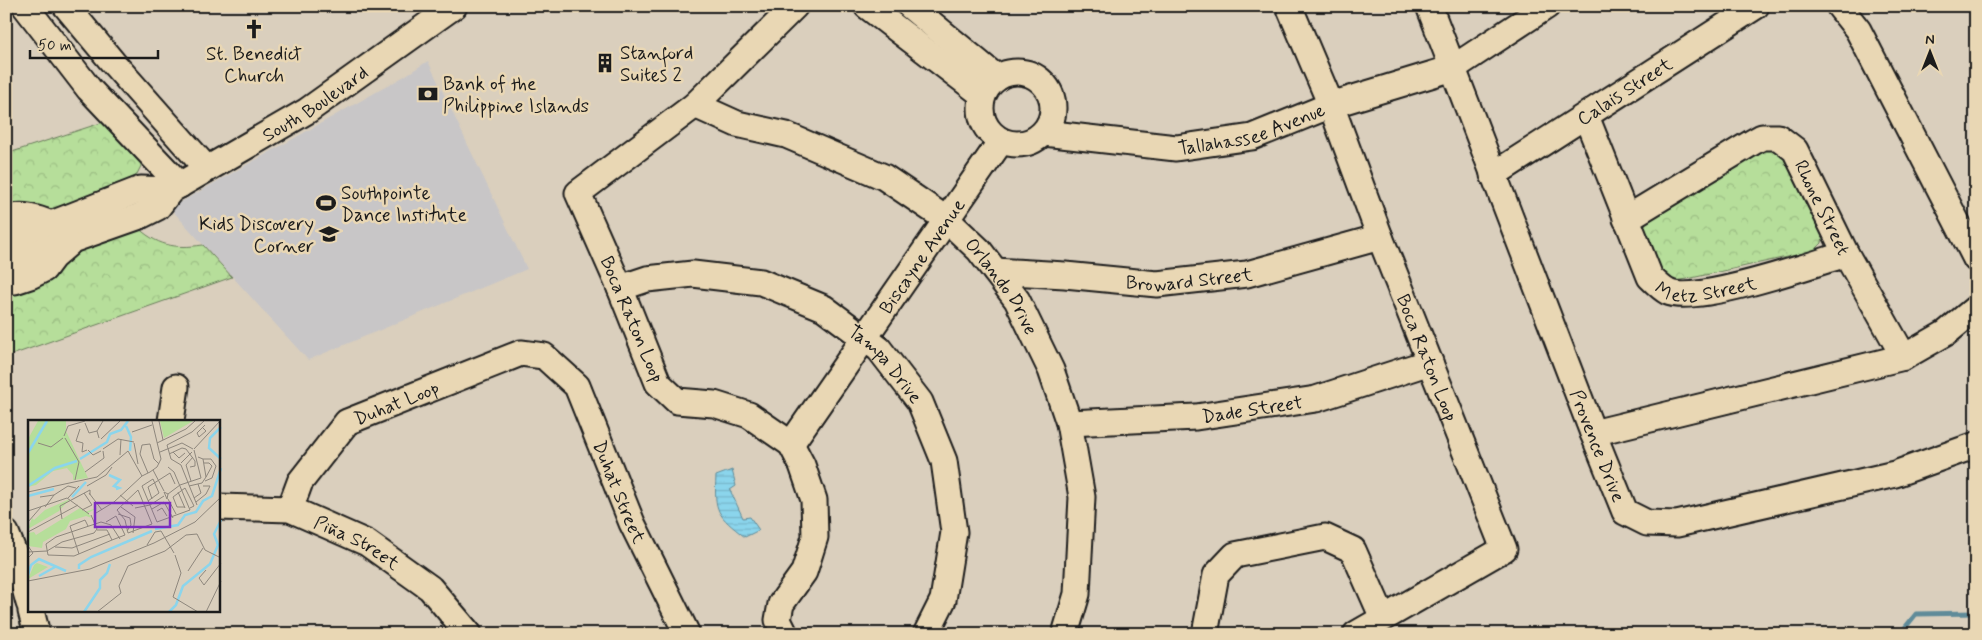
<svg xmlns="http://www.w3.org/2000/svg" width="1982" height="640" font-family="Mynerve,sans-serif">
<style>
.built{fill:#c8c6c7}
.park{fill:url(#park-crowns);stroke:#697d5b}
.water{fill:url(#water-rules);stroke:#5f8b99}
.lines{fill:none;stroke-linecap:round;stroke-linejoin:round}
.stream{stroke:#5f8b99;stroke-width:5}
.minor-casing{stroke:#1c1c1c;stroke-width:29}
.minor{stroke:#e9d7b4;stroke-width:25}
.labels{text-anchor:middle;stroke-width:5;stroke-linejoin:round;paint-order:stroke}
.poi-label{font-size:19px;fill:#1c1c1c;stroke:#e9d7b4;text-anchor:start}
.street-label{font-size:19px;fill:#1c1c1c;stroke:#e9d7b4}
.inset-river{fill:none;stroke:#8bd5ec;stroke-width:2.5}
.inset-road{fill:none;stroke:#8e877d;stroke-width:1}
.view{fill:#7b2cbf;fill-opacity:0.15;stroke:#7b2cbf;stroke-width:2.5}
.inset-edge{fill:none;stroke:#1c1c1c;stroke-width:2.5}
</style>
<defs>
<pattern id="park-crowns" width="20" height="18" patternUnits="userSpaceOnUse" patternTransform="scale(1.25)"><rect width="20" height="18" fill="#b6de9a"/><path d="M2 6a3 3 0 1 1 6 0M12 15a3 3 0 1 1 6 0" fill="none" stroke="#9cbe84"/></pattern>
<pattern id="water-rules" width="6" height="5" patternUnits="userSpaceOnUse" patternTransform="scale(1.25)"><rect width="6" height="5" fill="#8bd5ec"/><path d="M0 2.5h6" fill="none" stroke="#77b6ca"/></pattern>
</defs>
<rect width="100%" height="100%" fill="#dacfbd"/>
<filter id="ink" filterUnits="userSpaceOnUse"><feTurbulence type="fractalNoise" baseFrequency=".02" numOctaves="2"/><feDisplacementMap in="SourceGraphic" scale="10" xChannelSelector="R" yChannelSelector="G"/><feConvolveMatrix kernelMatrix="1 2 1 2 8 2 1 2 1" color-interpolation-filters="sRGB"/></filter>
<g filter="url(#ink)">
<polygon class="built" points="428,61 527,269 308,360 170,208 403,77"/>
<g class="park">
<polygon points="110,120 141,159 141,166 133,182 48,215 6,212 6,154"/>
<polygon points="1772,148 1783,153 1823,233 1822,243 1814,251 1687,279 1673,281 1662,276 1644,231 1646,221 1761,149"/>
<path d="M 135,225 C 157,246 174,249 203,245 L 232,277 L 6,357 L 6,287 L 59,259 Z"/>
</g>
<path class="water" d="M 732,470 L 736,486 L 730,490 L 743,518 L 750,517 L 759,530 L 745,537 C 717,515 714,512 716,476 Z"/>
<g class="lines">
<polyline class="stream" points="1900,634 1916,614 1976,613"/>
<defs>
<g id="minor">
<polyline points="25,6 89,89 180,185"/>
<polyline points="66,6 115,65 207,169"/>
<polyline points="867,6 983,95"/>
<polyline points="910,6 997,78"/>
<path id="s1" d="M 1289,6 L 1331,105 L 1380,237 L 1504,549 L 1356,634"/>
<path id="s2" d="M 1429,6 L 1593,433 L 1625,512 L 1647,523 L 1677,524 L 1895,474 L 1976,445"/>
<polyline points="1839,6 1858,30 1976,259"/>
<circle cx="1017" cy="108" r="36"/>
<path id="s3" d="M 695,105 L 737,124 L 786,135 L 884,177 L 946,219 L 979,250 L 1017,300 L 1051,370 L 1069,423 L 1082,497 L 1077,594 L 1065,634"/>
<path id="s4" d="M 1586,116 L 1650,277 C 1655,282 1662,289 1668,292 C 1696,305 1813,264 1846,254"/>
<path id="s5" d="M 1044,133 L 1176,148 L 1252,137 L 1331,105 L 1453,68 L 1547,6"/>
<path id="s6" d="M 1493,175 L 1756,6"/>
<path d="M 6,219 C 22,213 37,218 51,224"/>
<path id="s7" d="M 1626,219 L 1753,142 L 1762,137 L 1778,137 L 1795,150 L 1846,254 L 1904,357"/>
<polyline points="8,241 141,189 171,190"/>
<path id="s8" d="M 15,260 L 140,216 L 158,207 L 171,190 L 307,111 L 454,6"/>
<path id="s9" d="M 995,271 L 1065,275 L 1157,284 L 1247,274 L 1380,237"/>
<polyline points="6,280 15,281 30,276 44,269 53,257 68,244"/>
<path id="s10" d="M 620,288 L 647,279 L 693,274 L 761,282 L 824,308 L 879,349 L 920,402 L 944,461 L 954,532 L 943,600 L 926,634"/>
<polyline points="171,421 176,387"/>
<path id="s11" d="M 1069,423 L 1196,417 L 1316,399 L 1430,362"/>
<polyline points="1593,433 1904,357 1946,333 1976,308"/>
<path id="s12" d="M 791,444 L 1001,141"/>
<path id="s13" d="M 219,507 L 290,509 L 367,543 L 430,588 L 469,634"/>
<path id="s14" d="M 290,509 L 300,482 L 347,422 L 521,353 L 544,356 L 577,386 L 632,523 L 687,634"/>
<polyline points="6,533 18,563 29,603"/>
<polyline points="31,611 37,634"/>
<polyline points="785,634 778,620 781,604 804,572 815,537 814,500 802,465 791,444 749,415 714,404 677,401 658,383 620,288 578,193 695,105 795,6"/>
<polyline points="1205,634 1216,575 1235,555 1325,537 1353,550 1383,618"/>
</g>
</defs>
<use href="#minor" class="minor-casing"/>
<use href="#minor" class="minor"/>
</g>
</g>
<defs>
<symbol id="church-bare" viewBox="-9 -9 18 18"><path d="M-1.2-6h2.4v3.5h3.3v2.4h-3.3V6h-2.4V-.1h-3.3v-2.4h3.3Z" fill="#1c1c1c" stroke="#e9d7b4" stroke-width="2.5" paint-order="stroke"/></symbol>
<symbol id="building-bare" viewBox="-9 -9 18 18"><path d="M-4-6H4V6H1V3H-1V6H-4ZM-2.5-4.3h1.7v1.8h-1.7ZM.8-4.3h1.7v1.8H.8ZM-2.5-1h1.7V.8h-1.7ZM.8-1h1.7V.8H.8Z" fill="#1c1c1c" stroke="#e9d7b4" stroke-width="2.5" paint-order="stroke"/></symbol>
<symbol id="bank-bare" viewBox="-9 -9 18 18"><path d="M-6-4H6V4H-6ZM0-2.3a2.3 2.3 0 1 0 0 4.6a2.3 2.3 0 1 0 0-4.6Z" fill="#1c1c1c" stroke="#e9d7b4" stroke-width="2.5" paint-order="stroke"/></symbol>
<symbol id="stadium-bare" viewBox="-9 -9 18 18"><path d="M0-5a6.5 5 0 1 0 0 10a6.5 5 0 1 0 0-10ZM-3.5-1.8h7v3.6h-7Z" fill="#1c1c1c" stroke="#e9d7b4" stroke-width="2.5" paint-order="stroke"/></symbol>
<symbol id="school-bare" viewBox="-9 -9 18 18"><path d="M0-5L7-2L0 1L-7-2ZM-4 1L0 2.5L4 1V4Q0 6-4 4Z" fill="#1c1c1c" stroke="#e9d7b4" stroke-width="2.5" paint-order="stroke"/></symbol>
</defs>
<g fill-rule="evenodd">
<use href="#church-bare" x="240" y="15" width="28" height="28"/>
<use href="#building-bare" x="591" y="49" width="28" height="28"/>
<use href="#bank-bare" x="414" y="80" width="28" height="28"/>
<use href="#stadium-bare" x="312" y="189" width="28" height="28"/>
<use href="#school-bare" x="315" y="220" width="28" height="28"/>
</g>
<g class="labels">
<g class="poi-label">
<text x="620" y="59">Stanford<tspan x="620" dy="22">Suites 2</tspan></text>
<text x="254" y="60" text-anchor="middle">St. Benedict<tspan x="254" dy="22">Church</tspan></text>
<text x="443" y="90">Bank of the<tspan x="443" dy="22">Philippine Islands</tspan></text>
<text x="341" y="199">Southpointe<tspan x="341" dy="22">Dance Institute</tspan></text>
<text x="314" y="230" text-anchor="end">Kids Discovery<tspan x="314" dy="22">Corner</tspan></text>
</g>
<g class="street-label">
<text dy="7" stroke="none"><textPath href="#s6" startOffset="156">Calais Street</textPath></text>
<text dy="7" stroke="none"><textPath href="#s8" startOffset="342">South Boulevard</textPath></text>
<text dy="7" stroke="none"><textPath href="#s5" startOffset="211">Tallahassee Avenue</textPath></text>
<text dy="7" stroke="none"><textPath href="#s7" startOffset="260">Rhone Street</textPath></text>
<text dy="7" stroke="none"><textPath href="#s12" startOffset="229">Biscayne Avenue</textPath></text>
<text dy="7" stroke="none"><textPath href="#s9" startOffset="195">Broward Street</textPath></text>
<text dy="7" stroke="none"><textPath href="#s4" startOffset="235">Metz Street</textPath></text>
<text dy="7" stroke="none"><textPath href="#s3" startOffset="366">Orlando Drive</textPath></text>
<text transform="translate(633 319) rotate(67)" y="7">Boca Raton Loop</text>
<text dy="7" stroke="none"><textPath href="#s1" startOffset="378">Boca Raton Loop</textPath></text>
<text dy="7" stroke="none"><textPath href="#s10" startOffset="295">Tampa Drive</textPath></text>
<text dy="7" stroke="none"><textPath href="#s14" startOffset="158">Duhat Loop</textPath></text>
<text dy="7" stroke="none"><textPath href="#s11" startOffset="184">Dade Street</textPath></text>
<text dy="7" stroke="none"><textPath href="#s2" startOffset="471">Provence Drive</textPath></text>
<text dy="7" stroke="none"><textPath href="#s14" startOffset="474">Duhat Street</textPath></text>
<text dy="7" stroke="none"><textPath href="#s13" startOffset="146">Piña Street</textPath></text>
</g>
</g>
<g transform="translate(28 420)">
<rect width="192" height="192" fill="#dacfbd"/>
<path d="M 10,1 L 38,1 L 38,11 L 60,58 L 45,60 L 45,55 L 39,48 L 25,51 L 8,65 L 0,67 L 0,19 ZM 9,143 L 20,147 L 0,159 L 6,145 Z" fill="#b6de9a"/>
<path d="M 132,1 L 165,1 L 136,18 ZM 42,79 L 31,91 L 0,109 L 4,98 L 6,100 L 17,90 ZM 71,87 L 60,93 L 64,98 L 58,96 L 42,101 L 38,109 L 15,122 L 14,128 L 0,126 L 0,113 L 6,112 L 8,115 L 52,88 L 57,92 Z" fill="#b6de9a"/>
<path class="inset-river" d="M 98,6 L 103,17 L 102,31M 193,7 L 182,18 L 181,28 L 193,39M 0,33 L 19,1M 52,39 L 79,22 L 82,14 L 93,10 L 100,1M 81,55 L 92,60 L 86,66 L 91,68 L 88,69M 0,66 L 27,48 L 49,41M 0,76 L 26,69M 44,77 L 58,62M 127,109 L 150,105 L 157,95 L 168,92 L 175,81 L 184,76 L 193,48M 51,149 L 51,145 L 63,137 L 124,111M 0,155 L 3,145 L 11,139 L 38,151M 11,156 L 27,147M 56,192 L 72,168 L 72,160 L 79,153 L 82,144M 141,192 L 148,185 L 155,166 L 182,144 L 190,125 L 186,114 L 193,100"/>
<path class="inset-road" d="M 131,1 L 135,20M 57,3 L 61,13 L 69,11M 175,8 L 178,11 L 171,17 L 169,13 L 177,5M 52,9 L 48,21 L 55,23 L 54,32 L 59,30M 104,12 L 124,5M 36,16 L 40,6 L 57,1M 37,18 L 51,42 L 47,60M 71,18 L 69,11 L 75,1M 73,19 L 92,1M 10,23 L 23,27 L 35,18M 106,23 L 110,44M 129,23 L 158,9 L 167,1M 75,29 L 90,19 L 106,22M 166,29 L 192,1M 60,30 L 65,35 L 73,31M 132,32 L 154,23 L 165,29M 145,32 L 151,38 L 157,33M 141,34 L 154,28 L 158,29 L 167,41 L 167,46 L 162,47M 92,35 L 93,19M 175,39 L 183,39 L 188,46 L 184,58 L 177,61M 153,43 L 164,32M 176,43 L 181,43 L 184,46 L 178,57M 125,50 L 136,71M 57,52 L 76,38 L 75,31M 120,53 L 112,34 L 114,25 L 122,24 L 126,39 L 131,44M 163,61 L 158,45 L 165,37M 59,66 L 78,55 L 84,47M 161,66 L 174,63 L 178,57 L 175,39 L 170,37M 110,70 L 124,104 L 100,113 L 97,100 L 89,90 ZM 0,72 L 69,57 L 100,31 L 114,56 L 122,52 L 129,47 L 133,39 L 124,1M 150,72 L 157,88M 61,73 L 74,90M 140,74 L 136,72 L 139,79 L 140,74 L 152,65 L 173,58 L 166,30M 26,75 L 40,66 L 48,68M 92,75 L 105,86M 12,77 L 26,75 L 17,87M 40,78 L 51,66M 166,78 L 173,73 L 170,64M 124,79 L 120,67 L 142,53 L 147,64M 140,79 L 148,94M 120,81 L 131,73 L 125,59 L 114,66 L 129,102 L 162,90 L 146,52 L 140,47M 168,82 L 178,74 L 182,66 L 175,66M 169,85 L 153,45 L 143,39 L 139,25 L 164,12 L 176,1M 93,87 L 107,97 L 105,113M 157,87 L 149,87 L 145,77 L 157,68 L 166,86 L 162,88M 107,88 L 122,85 L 136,76M 124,89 L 136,82 L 145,98M 54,90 L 64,85 L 56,73M 0,91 L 39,78 L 61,94M 129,91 L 134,88 L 139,96M 68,93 L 86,82 L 114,56M 90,94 L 102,98 L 103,105 L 99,111M 34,99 L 32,86 L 62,70 L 62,75M 0,102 L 13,87M 78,102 L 88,96 L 97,115 L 84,120M 69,110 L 79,110 L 84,120 L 46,136 L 20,135 L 18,124 L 28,117 L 73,102 L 83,105 L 92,119M 0,112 L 50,85M 119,125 L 127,112 L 133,111 L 146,133M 0,126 L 5,133 L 0,138M 27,127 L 44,128 L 82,114M 0,132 L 19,131 L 34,122 L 66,113 L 69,109 L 63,95M 51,134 L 42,106 L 57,100 L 60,106M 147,135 L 153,153 L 145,177 L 170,192M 160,151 L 175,128M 0,161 L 62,149 L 126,123 L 167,102 L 193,77M 176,165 L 193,143M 176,165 L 171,158 L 178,150M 69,192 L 93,173 L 91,166 L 100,146 L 137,131 L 158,115 L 169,114 L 177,130 L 193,138M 178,192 L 193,161"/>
<path class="view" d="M 67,83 L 142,83 L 142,107 L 67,107 Z"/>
<rect width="192" height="192" class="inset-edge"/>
</g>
<rect width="1982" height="640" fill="none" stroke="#e9d7b4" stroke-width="25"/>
<rect x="12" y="12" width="1957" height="615" fill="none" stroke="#1c1c1c" stroke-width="2" filter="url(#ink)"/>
<g transform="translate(1930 52)" stroke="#e9d7b4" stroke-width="4" paint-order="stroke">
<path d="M0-4L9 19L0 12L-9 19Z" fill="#1c1c1c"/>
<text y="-8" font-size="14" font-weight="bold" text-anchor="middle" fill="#1c1c1c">N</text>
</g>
<path d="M30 50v8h128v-8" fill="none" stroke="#1c1c1c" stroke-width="2.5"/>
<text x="38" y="50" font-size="15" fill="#1c1c1c" stroke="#e9d7b4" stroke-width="4" paint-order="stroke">50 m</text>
</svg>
